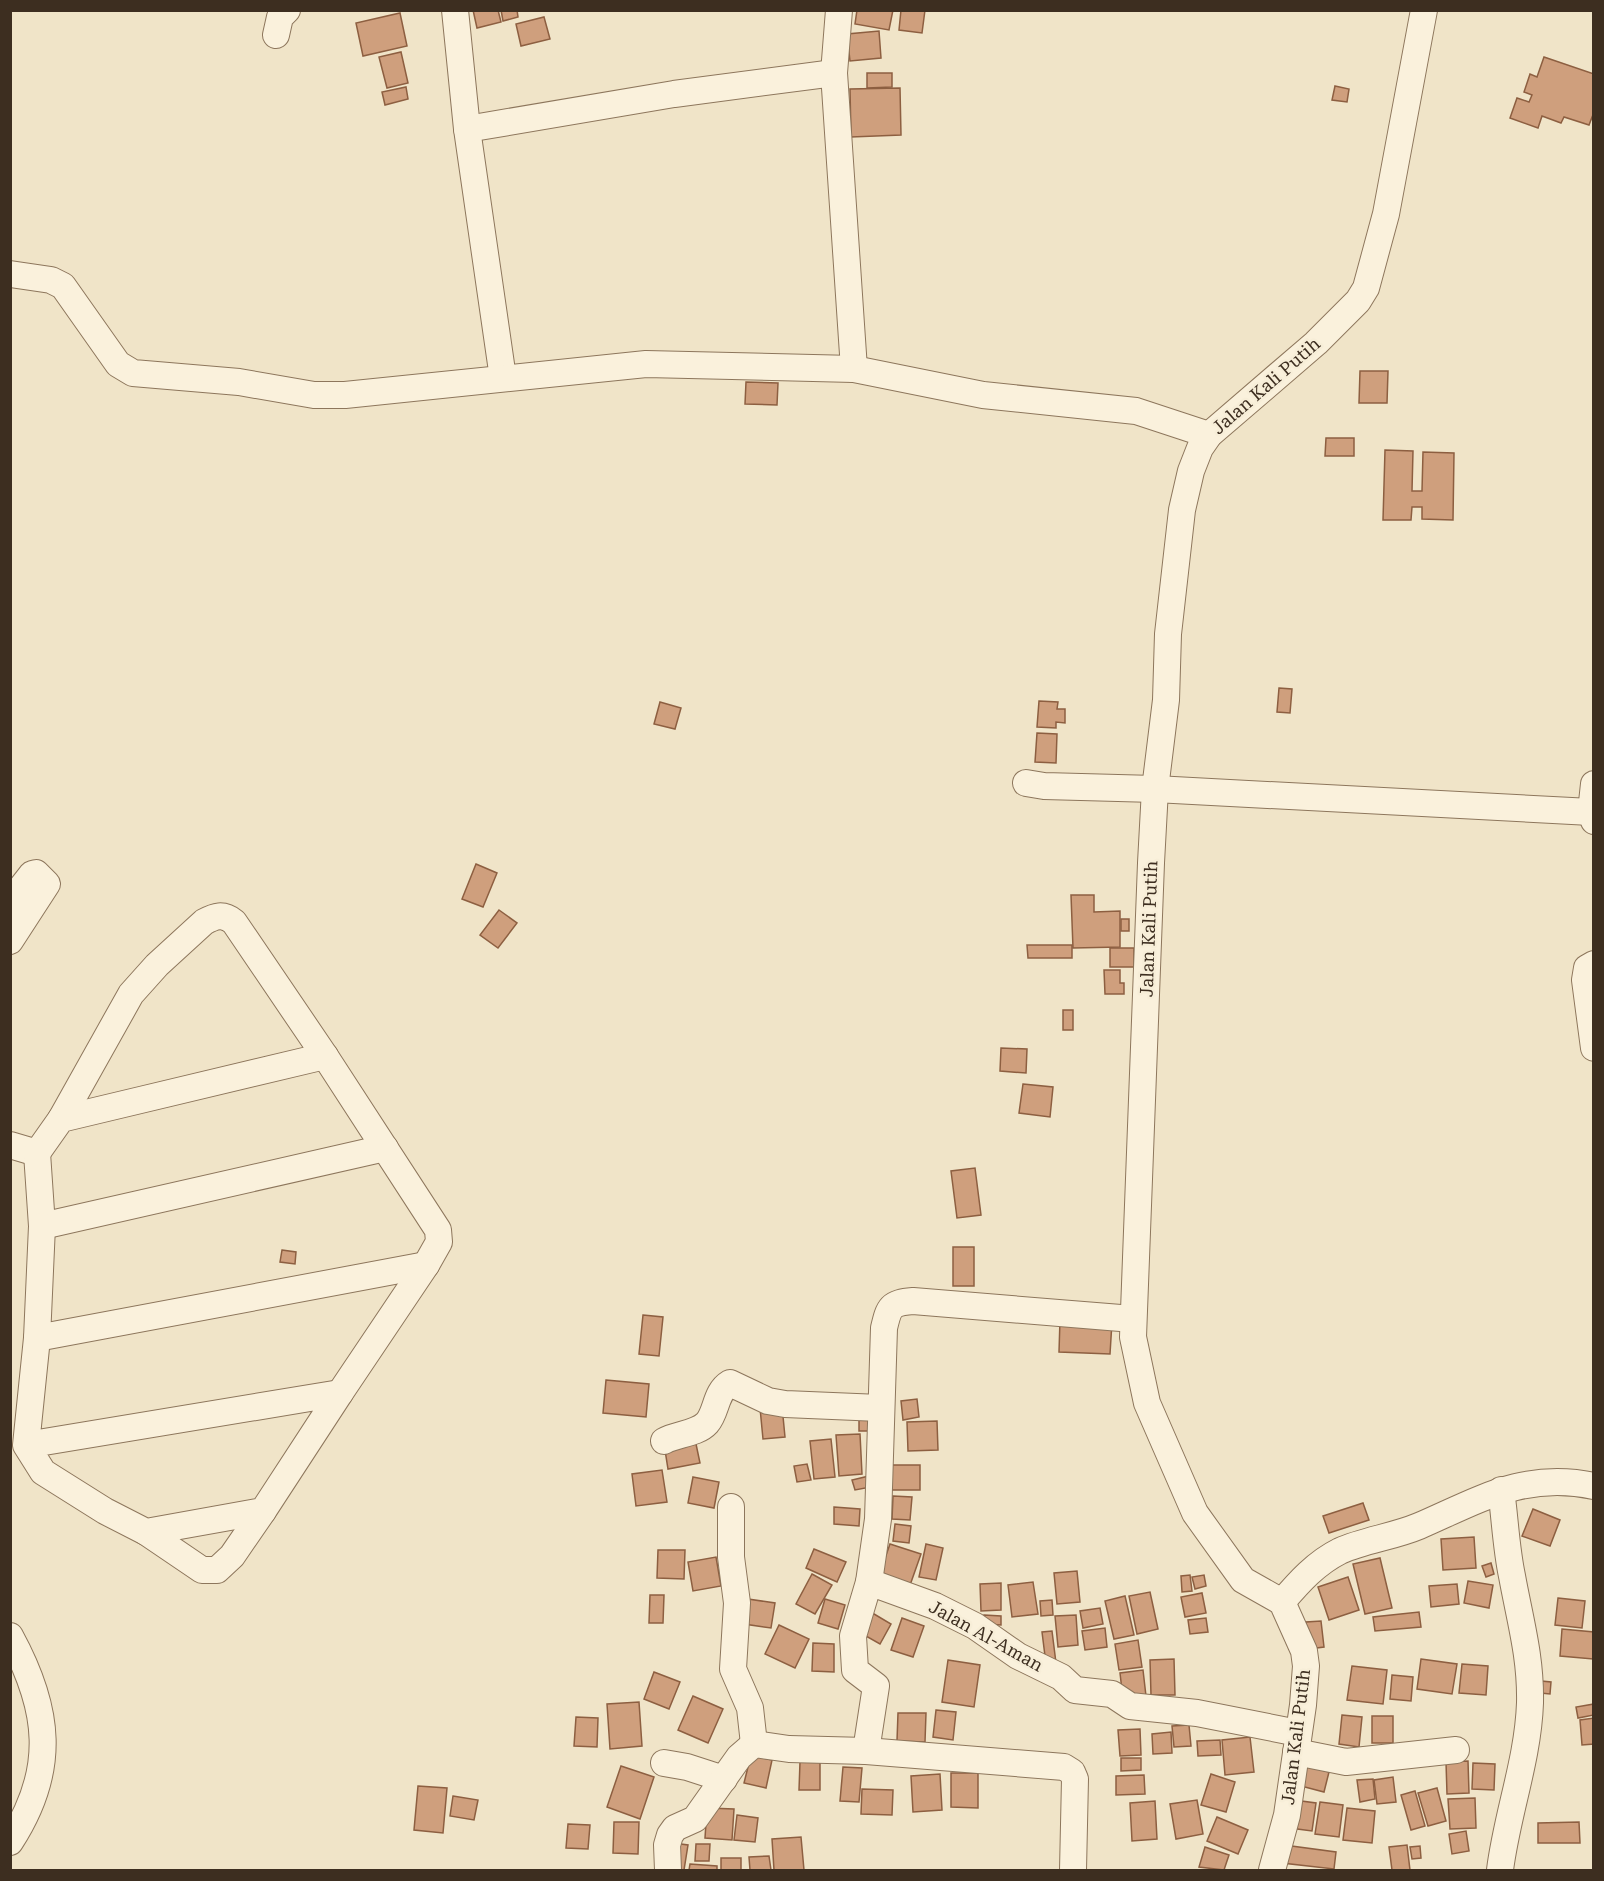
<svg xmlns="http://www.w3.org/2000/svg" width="1604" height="1881" font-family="'Roboto Serif',serif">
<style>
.building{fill:#cf9f7d;stroke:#8d5f41;stroke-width:1.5}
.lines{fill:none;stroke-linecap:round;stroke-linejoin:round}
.minor-casing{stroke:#8d765c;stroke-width:28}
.minor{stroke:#faf1dc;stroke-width:26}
.labels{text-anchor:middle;stroke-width:5;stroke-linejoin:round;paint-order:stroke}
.street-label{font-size:18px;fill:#3d2e20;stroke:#f7eed8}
</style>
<rect width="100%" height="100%" fill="#f0e4c8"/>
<g class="building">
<polygon points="473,10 498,10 501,22 477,28"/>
<polygon points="501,10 517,10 518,17 503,21"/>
<polygon points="857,10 893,10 889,30 855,24"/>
<polygon points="901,10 925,10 922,33 899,30"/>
<polygon points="400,13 407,46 363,56 356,23"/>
<polygon points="544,17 550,39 521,46 516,24"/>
<polygon points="879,31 881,58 850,61 847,34"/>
<polygon points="401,52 408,83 387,88 379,57"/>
<polygon points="1544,57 1594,74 1594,112 1589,125 1564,117 1561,123 1542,116 1538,128 1510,118 1517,98 1529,102 1532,95 1524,92 1530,74 1537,77"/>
<polygon points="867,73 892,73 892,87 867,88"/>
<polygon points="1335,86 1349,89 1347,102 1332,100"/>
<polygon points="406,87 408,99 385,105 382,92"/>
<polygon points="900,88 901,135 851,137 850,89"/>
<polygon points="1360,371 1388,371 1387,403 1359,403"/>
<polygon points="746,382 778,383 777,405 745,404"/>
<polygon points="1326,438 1354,438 1354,456 1325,456"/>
<polygon points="1385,450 1413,451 1412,491 1422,491 1423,452 1454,453 1453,520 1422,519 1422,507 1412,507 1411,520 1383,520"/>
<polygon points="1279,688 1292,689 1290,713 1277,712"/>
<polygon points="1039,701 1058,702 1057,709 1065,709 1065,723 1056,722 1056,728 1037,727"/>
<polygon points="660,702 681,708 675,729 654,724"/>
<polygon points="1037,733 1057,734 1056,763 1035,762"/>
<polygon points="476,864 497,873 483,907 462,899"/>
<polygon points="1071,895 1094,895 1094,912 1120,911 1120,947 1073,948"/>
<polygon points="499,910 517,923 498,948 480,935"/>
<rect x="1121" y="919" width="8" height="12"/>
<polygon points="1027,945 1072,945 1072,958 1028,958"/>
<rect x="1110" y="948" width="24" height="19"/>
<polygon points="1104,970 1120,970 1120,983 1124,983 1124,994 1105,994"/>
<rect x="1063" y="1010" width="10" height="20"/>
<polygon points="1001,1048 1027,1049 1026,1073 1000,1071"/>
<polygon points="1023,1084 1053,1087 1050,1117 1019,1113"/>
<polygon points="975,1168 981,1215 957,1218 951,1171"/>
<rect x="953" y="1247" width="21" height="39"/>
<polygon points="282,1250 296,1252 295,1264 280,1262"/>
<polygon points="643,1315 663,1317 659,1356 639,1354"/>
<polygon points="1060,1320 1112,1322 1110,1354 1059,1352"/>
<polygon points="606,1380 649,1384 646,1417 603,1413"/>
<polygon points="917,1399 919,1417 903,1420 901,1401"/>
<polygon points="782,1406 785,1437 763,1439 760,1408"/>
<polygon points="859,1417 879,1417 880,1431 859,1431"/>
<polygon points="937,1421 938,1450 908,1451 907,1422"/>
<polygon points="860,1434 862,1474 839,1476 836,1435"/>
<polygon points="831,1439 835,1477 814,1479 810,1441"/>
<polygon points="696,1444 700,1463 668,1469 665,1450"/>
<polygon points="807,1464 811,1480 797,1482 794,1466"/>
<rect x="892" y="1465" width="28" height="25"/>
<polygon points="662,1470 667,1502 636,1506 632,1474"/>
<polygon points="869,1476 871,1487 855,1490 852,1480"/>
<polygon points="693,1477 719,1482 714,1508 688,1503"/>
<polygon points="893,1496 912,1497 910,1520 892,1519"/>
<polygon points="1363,1503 1369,1520 1329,1533 1323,1516"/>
<polygon points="834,1507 860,1509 859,1526 834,1524"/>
<polygon points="1533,1509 1560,1520 1550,1546 1522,1536"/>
<polygon points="895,1524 911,1526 909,1543 893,1541"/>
<polygon points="1474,1537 1476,1568 1443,1570 1441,1539"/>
<polygon points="890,1544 921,1554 909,1588 878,1578"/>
<polygon points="926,1544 943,1548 936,1580 919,1577"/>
<polygon points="814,1549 846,1562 837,1582 806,1568"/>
<polygon points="658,1550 685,1550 684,1579 657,1578"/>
<polygon points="716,1557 721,1586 693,1591 688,1562"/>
<polygon points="1380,1558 1392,1608 1365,1614 1353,1564"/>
<polygon points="1491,1563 1494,1574 1486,1577 1482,1566"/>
<polygon points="1077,1571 1080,1602 1057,1604 1054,1573"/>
<polygon points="812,1574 832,1585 815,1614 796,1604"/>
<polygon points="1190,1575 1192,1591 1182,1592 1181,1576"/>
<polygon points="1204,1575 1206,1586 1195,1589 1192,1577"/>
<polygon points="1348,1577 1359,1610 1329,1620 1318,1587"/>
<polygon points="1468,1581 1493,1585 1489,1608 1464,1603"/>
<polygon points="1033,1582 1038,1614 1012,1617 1008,1585"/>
<polygon points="1001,1583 1001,1610 981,1611 980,1584"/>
<polygon points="1457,1584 1459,1604 1431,1607 1429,1586"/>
<polygon points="1150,1592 1158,1629 1137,1634 1129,1596"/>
<polygon points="1202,1593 1206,1613 1185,1617 1181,1597"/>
<polygon points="650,1595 664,1595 663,1623 649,1623"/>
<polygon points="1125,1596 1134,1635 1114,1639 1105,1601"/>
<polygon points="1558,1598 1585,1601 1582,1628 1555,1625"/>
<polygon points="748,1599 775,1603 771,1628 744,1624"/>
<polygon points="825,1599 845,1605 838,1629 818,1623"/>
<polygon points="1052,1600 1053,1615 1041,1616 1040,1601"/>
<polygon points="1100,1608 1103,1624 1083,1628 1080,1611"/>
<polygon points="869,1611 891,1624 880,1644 857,1631"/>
<polygon points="1419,1612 1421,1627 1375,1631 1373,1617"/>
<polygon points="984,1615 1001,1616 1001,1625 984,1624"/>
<polygon points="1076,1615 1078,1645 1058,1647 1055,1616"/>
<polygon points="902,1618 924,1626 913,1657 891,1650"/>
<polygon points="1206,1618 1208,1632 1190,1634 1188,1620"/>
<polygon points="1321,1621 1324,1647 1309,1649 1306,1622"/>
<polygon points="779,1625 809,1639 795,1668 765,1654"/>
<polygon points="1105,1628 1107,1647 1085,1650 1082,1631"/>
<polygon points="1562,1629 1594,1632 1593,1659 1560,1656"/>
<polygon points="1052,1631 1056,1663 1046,1664 1042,1632"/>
<polygon points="1138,1640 1142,1667 1119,1670 1115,1644"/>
<polygon points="813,1643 834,1644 834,1672 812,1671"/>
<polygon points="1174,1659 1175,1695 1151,1695 1150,1660"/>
<polygon points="1421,1659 1457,1664 1452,1694 1417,1689"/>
<polygon points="948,1660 980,1665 974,1707 942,1702"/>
<polygon points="1462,1664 1488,1666 1486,1695 1459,1693"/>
<polygon points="1352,1666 1387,1670 1383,1704 1347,1700"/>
<polygon points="1143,1670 1146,1696 1123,1699 1120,1673"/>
<polygon points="654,1672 680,1682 669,1709 644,1699"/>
<polygon points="1392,1675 1413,1677 1411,1701 1390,1699"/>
<polygon points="1531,1680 1551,1682 1550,1694 1530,1692"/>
<polygon points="693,1696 723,1709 708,1743 678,1730"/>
<polygon points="639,1702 642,1746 610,1749 607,1704"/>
<polygon points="1594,1704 1594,1715 1578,1718 1576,1707"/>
<polygon points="936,1710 956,1712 953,1740 933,1737"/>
<polygon points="898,1713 926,1713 925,1742 897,1741"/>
<polygon points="1342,1715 1362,1717 1359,1747 1339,1744"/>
<rect x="1372" y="1716" width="21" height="27"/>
<polygon points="576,1717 598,1718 597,1747 574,1746"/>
<polygon points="1594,1718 1594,1744 1582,1745 1580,1720"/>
<polygon points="1189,1725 1191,1746 1174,1747 1172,1726"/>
<polygon points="1140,1729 1141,1755 1120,1756 1118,1730"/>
<polygon points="1171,1732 1172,1753 1153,1754 1152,1734"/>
<polygon points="1250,1737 1254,1772 1225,1775 1222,1740"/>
<polygon points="1220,1740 1221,1755 1198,1756 1197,1741"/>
<polygon points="751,1755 772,1760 766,1788 744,1783"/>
<polygon points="1121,1758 1141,1758 1141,1770 1121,1771"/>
<polygon points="1468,1761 1469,1793 1447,1794 1446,1762"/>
<polygon points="800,1762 820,1762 820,1790 799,1790"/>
<polygon points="1473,1763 1495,1764 1494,1790 1472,1789"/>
<polygon points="621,1766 654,1777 640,1819 607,1807"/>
<polygon points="1307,1766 1329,1772 1324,1792 1301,1786"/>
<polygon points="843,1767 862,1768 859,1802 840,1801"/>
<polygon points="951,1773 978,1773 978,1808 951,1807"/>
<polygon points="940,1774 942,1810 913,1812 911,1776"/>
<polygon points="1211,1774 1235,1782 1226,1812 1201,1805"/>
<polygon points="1144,1775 1145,1794 1116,1795 1116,1776"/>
<polygon points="1393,1777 1396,1802 1377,1804 1374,1780"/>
<polygon points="1373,1779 1375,1799 1360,1802 1357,1780"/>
<polygon points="418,1786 447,1788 443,1833 414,1830"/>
<polygon points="1437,1788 1446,1821 1428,1826 1418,1793"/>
<polygon points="862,1789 893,1790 892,1815 861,1814"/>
<polygon points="1415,1791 1425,1826 1411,1830 1401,1795"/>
<polygon points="453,1796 478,1800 474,1820 450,1816"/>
<polygon points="1475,1798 1476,1828 1450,1829 1448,1799"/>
<polygon points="1197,1800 1203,1834 1176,1839 1170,1804"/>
<polygon points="1294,1800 1316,1803 1312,1831 1290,1828"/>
<polygon points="1155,1801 1157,1839 1132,1841 1130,1803"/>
<polygon points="1320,1802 1343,1805 1339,1837 1315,1834"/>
<polygon points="707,1808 734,1809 732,1840 705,1838"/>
<polygon points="1347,1808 1375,1811 1372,1843 1343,1840"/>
<polygon points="737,1815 758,1818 755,1842 734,1840"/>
<polygon points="1217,1817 1248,1830 1238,1854 1207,1841"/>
<polygon points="614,1822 639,1822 638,1854 613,1853"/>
<polygon points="1579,1822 1580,1843 1538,1843 1538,1823"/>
<polygon points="568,1824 590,1825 588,1849 566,1848"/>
<polygon points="1466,1831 1469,1851 1452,1854 1449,1834"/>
<polygon points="801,1837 804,1870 774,1870 772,1839"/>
<polygon points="673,1843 688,1845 684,1870 669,1868"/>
<polygon points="696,1844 710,1844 709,1861 695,1861"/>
<polygon points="1284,1845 1336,1852 1334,1869 1282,1863"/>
<polygon points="1407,1845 1410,1870 1392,1870 1389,1847"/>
<polygon points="1420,1846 1421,1858 1412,1859 1410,1847"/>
<polygon points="1205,1847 1229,1855 1224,1870 1199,1867"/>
<polygon points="769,1856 771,1870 750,1870 749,1857"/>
<rect x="721" y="1858" width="20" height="12"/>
<polygon points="690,1864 717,1866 717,1870 689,1870"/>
</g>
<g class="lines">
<defs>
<g id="minor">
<polyline points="455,10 467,129 503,378"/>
<polyline points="839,10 834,73 854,369"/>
<polyline points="276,35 280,17 287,10"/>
<polyline points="467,129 674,94 834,73"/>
<polyline points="10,274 51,280 63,286 118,364 133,373 239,382 314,395 345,395 646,364 854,369 983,395 1136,411 1209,435"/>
<polyline points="1026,783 1044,786 1155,789 1591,812"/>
<polyline points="1594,784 1591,812 1594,821"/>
<polyline points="10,902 32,874 36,873 47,884 10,941"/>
<polyline points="1594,964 1587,968 1585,980 1594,1048"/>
<path d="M 61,1119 L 131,994 L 157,965 L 204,922 C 215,916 223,913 234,922 L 325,1056 L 438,1230 L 439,1242 L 426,1265 L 340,1393"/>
<polyline points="10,1145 37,1153 61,1119 325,1056"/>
<polyline points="37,1153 42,1226 385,1148"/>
<polyline points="42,1226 37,1338 426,1265"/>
<path d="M 664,1441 C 676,1434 697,1434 707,1423 C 717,1412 715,1392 730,1383 L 768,1401 L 785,1404 L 880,1408"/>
<polyline points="26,1445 340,1393 263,1511 146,1532 105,1511 43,1472 26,1445 37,1338"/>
<polyline points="731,1507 731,1557 737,1603 733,1669 750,1708 754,1744"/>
<polyline points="146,1532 202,1570 217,1570 232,1556 263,1511"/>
<path d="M 869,1582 L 878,1519 L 884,1328 C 889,1307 890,1303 913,1301 L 1133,1319"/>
<path d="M 1282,1602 C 1299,1582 1316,1563 1340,1551 C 1364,1540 1393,1537 1419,1526 C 1479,1500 1525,1471 1594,1486"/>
<path d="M 10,1636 C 50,1709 57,1770 10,1842"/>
<polyline points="866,1751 1064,1767 1072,1772 1075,1779 1073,1870"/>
<polyline points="1296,1752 1346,1762 1456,1750"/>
<polyline points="664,1763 687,1767 724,1779"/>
<polyline points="668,1870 667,1845 670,1835 675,1828 695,1819 739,1757 754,1744 789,1749 866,1751 876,1686 855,1670 853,1636 869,1582 935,1606 975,1626 1018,1656 1061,1677 1075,1690 1112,1694 1130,1706 1197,1713 1298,1733"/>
<polyline points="1272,1870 1287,1815 1303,1705 1306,1666 1304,1651 1282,1602 1243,1580 1195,1513 1147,1403 1133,1337 1151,863 1155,789 1166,700 1168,634 1182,510 1191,471 1200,448 1209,435 1316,343 1358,301 1366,288 1386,214 1424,10"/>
<path d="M 1500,1870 C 1507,1814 1528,1760 1530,1703 C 1531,1657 1520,1620 1512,1576 C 1506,1548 1505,1518 1501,1490"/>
</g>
</defs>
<use href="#minor" class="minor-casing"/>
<use href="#minor" class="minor"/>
</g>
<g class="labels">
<g class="street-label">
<text transform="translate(1266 386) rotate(-41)" y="6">Jalan Kali Putih</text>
<text transform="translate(1149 929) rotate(-88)" y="6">Jalan Kali Putih</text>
<text transform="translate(986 1636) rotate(29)" y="6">Jalan Al-Aman</text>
<text transform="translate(1296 1737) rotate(-83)" y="6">Jalan Kali Putih</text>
</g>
</g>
<rect width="1604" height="1881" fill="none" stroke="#3d2e20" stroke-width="24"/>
</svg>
